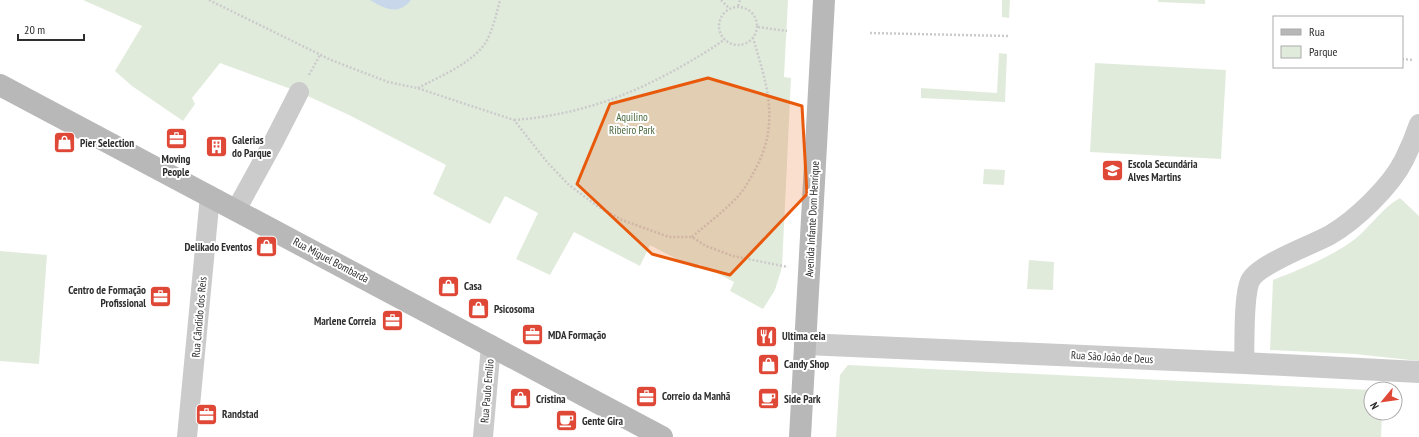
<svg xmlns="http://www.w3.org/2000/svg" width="1419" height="437" font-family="'PT Sans Narrow',sans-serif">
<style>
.green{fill:#e1ebdc}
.water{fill:#c8d7ea}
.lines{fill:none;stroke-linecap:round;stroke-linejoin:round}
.path{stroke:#cbcbcb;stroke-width:2.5;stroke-dasharray:2 2;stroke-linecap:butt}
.minor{stroke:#cbcbcb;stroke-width:20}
.tertiary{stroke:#cbcbcb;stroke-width:22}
.secondary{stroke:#b8b8b8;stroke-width:22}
.marked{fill:#e8590c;fill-opacity:0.2;stroke:#e8590c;stroke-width:3;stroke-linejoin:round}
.labels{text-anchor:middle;stroke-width:4;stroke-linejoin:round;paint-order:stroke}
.park-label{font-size:11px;fill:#49683d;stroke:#fff}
.poi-label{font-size:11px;font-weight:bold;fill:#2e2e2e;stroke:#fff;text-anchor:start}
.street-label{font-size:11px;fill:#2e2e2e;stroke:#fff}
</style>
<rect width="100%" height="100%" fill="#fff"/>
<g class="green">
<polygon points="83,0 788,0 784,77 791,78 782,267 775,290 763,309 730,291 734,282 699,264 696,269 650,245 640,266 574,232 550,275 516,259 538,213 505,196 490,224 433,194 446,165 349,115 299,92 220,63 192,98 195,104 183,121 132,86 115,71 142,26"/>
<polygon points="1002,0 1010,0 1009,18 1002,17"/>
<polygon points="1158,0 1205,0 1205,4 1158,2"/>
<polygon points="999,53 1007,54 1005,102 921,98 921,88 997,93"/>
<polygon points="1095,63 1226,70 1221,159 1090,152"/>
<polygon points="984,169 1005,170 1004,185 983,184"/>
<path d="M 1400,198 L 1419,216 L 1419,361 L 1355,354 L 1270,350 L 1273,280 C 1299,270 1333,256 1355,239 C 1371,226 1382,208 1400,198 Z"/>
<polygon points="0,251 47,255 39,364 0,361"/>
<polygon points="1029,260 1054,262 1053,290 1027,289"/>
<polygon points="848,365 1371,390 1371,413 1382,413 1381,437 836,437 840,375"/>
</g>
<path class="water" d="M 370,0 L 411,0 C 398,16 385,9 370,0 Z"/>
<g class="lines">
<g class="path">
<polyline points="209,0 331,60 388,82 417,88 514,120 547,162 569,185 597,206 622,220 669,237 692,237 706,246 733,256 788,267"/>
<polyline points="721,0 729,8"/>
<polyline points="738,6 740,0"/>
<circle cx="738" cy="26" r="19"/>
<polyline points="758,27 787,31"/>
<polyline points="870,33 1008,36"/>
<polyline points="1402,59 1414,60"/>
<polyline points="309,75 320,55"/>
<path d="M 418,88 C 440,76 479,61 489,36 C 494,24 497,12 500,0"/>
<path d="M 514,120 C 579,115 633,95 689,62 C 701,55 713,48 725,39"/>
<path d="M 692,237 C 708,223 726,210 740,194 C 746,187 751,177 756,168 C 780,122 767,85 753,38"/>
</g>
<g class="minor">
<polyline points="236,210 274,141 299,92"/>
<path d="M 1244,363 C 1245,344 1243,297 1250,281 C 1258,264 1312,245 1330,235 C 1356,220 1391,186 1404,160 C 1410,148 1415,136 1419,124"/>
<polyline points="187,437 210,196"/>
<polyline points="483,437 491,345"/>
</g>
<polyline class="tertiary" points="805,344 1244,363 1419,372"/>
<g class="secondary">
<polyline points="0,85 662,437"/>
<polyline points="800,437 824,0"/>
</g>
</g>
<path class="marked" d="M 708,78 L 802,106 L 807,194 L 730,275 L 652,254 L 577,184 L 610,104 Z"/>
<defs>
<symbol id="office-square" viewBox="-11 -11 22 22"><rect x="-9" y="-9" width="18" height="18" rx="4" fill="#df4736" stroke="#fff"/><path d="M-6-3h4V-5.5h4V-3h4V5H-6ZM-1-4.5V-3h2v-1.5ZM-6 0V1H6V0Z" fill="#fff"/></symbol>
<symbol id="shop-square" viewBox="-11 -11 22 22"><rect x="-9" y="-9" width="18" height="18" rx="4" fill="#df4736" stroke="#fff"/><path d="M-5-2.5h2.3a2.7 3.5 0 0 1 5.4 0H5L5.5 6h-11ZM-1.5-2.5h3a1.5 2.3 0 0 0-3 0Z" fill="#fff"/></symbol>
<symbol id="building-square" viewBox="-11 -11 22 22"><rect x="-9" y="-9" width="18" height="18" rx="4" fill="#df4736" stroke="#fff"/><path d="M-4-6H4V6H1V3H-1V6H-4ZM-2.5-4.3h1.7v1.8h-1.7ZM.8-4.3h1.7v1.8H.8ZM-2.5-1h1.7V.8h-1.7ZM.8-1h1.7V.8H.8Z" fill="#fff"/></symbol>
<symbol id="school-square" viewBox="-11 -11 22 22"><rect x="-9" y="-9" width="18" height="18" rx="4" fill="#df4736" stroke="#fff"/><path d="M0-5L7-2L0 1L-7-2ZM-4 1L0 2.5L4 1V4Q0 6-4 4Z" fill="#fff"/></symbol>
<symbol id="restaurant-square" viewBox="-11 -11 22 22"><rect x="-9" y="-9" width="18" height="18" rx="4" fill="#df4736" stroke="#fff"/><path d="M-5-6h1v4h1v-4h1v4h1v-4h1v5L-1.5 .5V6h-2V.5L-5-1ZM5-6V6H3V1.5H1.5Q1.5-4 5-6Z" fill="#fff"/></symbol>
<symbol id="cafe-square" viewBox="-11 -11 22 22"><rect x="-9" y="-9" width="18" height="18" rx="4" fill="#df4736" stroke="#fff"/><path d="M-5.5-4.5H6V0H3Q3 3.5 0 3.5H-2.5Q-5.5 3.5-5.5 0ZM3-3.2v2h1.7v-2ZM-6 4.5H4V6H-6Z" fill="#fff"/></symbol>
</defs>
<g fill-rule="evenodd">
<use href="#office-square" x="164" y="126" width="25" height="25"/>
<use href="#shop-square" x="52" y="130" width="25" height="25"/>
<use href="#building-square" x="204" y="134" width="25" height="25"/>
<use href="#school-square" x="1100" y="158" width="25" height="25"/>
<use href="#shop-square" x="254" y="234" width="25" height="25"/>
<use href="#shop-square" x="436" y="274" width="25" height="25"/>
<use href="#office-square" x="148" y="284" width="25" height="25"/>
<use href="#shop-square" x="466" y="296" width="25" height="25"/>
<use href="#office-square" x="380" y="308" width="25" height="25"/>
<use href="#office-square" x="520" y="322" width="25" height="25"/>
<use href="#restaurant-square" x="754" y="324" width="25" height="25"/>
<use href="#shop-square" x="756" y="352" width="25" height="25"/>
<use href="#office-square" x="634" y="384" width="25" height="25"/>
<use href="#shop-square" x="508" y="386" width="25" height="25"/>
<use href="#cafe-square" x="756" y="386" width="25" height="25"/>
<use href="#office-square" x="194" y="402" width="25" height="25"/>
<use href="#cafe-square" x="554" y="408" width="25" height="25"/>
</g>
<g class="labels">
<g class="park-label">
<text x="632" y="121">Aquilino<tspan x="632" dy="13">Ribeiro Park</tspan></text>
</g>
<g class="poi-label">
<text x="232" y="144">Galerias<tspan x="232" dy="13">do Parque</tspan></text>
<text x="80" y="147">Pier Selection</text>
<text x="176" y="163" text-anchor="middle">Moving<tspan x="176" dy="13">People</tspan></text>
<text x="1128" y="168">Escola Secundária<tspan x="1128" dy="13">Alves Martins</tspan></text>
<text x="252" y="251" text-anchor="end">Delikado Eventos</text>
<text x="464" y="290">Casa</text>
<text x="146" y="294" text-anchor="end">Centro de Formação<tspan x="146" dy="13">Profissional</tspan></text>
<text x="494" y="313">Psicosoma</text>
<text x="376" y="325" text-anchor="end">Marlene Correia</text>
<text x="548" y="339">MDA Formação</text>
<text x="782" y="340">Ultima ceia</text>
<text x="784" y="368">Candy Shop</text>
<text x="662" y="400">Correio da Manhã</text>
<text x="536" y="403">Cristina</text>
<text x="784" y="403">Side Park</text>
<text x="222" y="418">Randstad</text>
<text x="582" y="425">Gente Gira</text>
</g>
<g class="street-label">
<text transform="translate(812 219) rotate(-87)" y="4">Avenida Infante Dom Henrique</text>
<text transform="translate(331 260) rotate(28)" y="4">Rua Miguel Bombarda</text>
<text transform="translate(199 317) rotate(-85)" y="4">Rua Cândido dos Reis</text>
<text transform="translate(1112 357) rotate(3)" y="4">Rua São João de Deus</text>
<text transform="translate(487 391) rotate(-85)" y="4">Rua Paulo Emílio</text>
</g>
</g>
<rect x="1273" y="16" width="130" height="52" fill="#ffffff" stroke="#ababab"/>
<rect x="1281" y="29" width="20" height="6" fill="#b8b8b8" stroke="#ababab"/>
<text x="1309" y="36" font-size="12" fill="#2e2e2e">Rua</text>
<rect x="1281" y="46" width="20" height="12" fill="#e1ebdc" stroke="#ababab"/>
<text x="1309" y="56" font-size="12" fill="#2e2e2e">Parque</text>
<g transform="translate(1383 401) rotate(241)"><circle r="19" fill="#ffffff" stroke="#ababab"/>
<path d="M0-3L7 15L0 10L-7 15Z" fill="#df4736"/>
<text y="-6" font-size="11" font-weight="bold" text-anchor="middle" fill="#2e2e2e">N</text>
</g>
<path d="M18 34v6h66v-6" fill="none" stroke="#2e2e2e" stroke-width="2"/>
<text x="24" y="34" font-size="12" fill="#2e2e2e" stroke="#ffffff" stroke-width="3" paint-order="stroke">20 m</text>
</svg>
